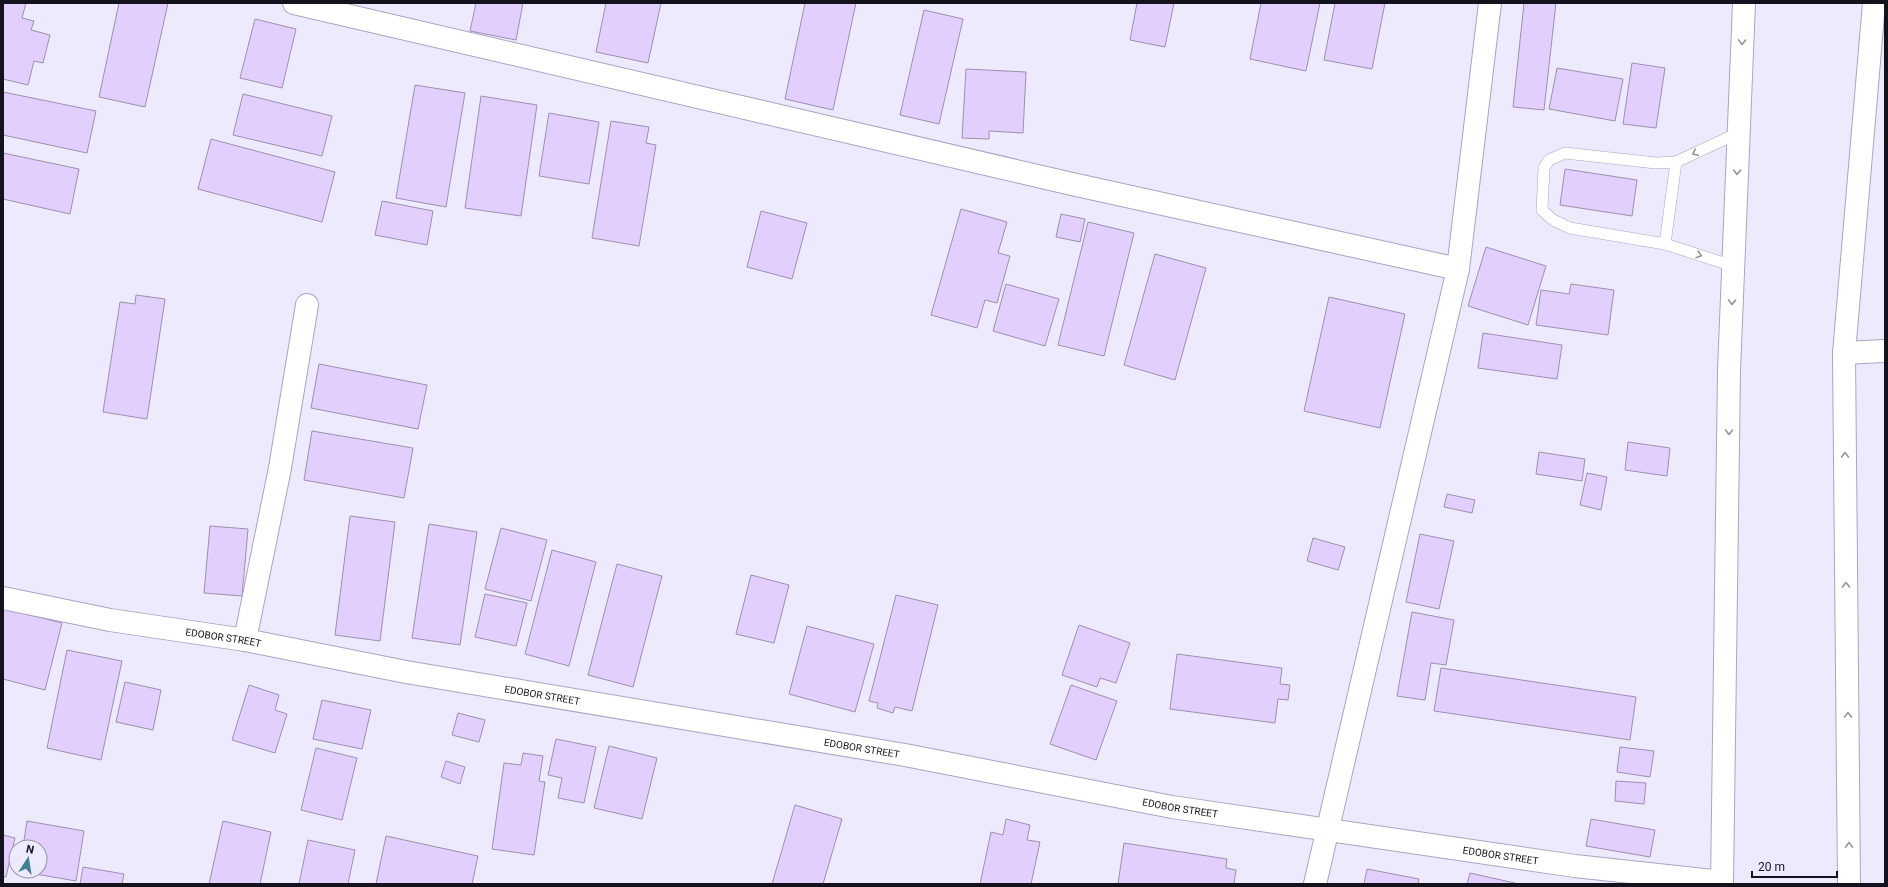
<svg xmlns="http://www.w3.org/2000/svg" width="1888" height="887" font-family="Roboto,sans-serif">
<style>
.building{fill:#e2cffe;stroke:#9c90ad}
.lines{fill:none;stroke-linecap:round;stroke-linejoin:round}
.lane-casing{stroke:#aaa4c2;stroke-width:12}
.street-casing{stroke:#aaa4c2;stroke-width:24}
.highway-casing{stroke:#aaa4c2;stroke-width:24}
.lane{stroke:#fff;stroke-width:11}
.street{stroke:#fff;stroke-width:22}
.highway{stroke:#fff;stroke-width:22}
.oneway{stroke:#959499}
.labels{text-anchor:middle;stroke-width:3.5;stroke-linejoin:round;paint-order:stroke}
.street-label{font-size:10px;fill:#14121d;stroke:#eeeafe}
</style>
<rect width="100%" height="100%" fill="#eeeafe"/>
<g class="building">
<polygon points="3,3 26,3 22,18 34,21 31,30 50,35 43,63 34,61 28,85 3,79"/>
<polygon points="119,3 168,3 145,107 99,97"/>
<polygon points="476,3 523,3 516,40 470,31"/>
<polygon points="606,3 661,3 648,63 596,52"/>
<polygon points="805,3 856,3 833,110 785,99"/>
<polygon points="1137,3 1174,3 1165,47 1130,40"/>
<polygon points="1261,3 1320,3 1306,71 1250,59"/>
<polygon points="1335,3 1385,3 1372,69 1324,60"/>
<polygon points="1524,3 1556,3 1544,110 1513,107"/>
<polygon points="924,10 963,19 939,124 900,115"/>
<polygon points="255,19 296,29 282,88 240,78"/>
<polygon points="1632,63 1665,68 1656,128 1623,124"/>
<polygon points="1557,68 1623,79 1615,121 1549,109"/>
<polygon points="966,69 1026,72 1023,133 989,131 989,139 962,138"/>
<polygon points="415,85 465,93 446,207 396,198"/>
<polygon points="3,92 96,111 87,153 3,135"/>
<polygon points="243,94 332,116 322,156 233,135"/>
<polygon points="481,96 537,105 521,216 465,208"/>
<polygon points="549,113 599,122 589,184 539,176"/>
<polygon points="611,121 649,127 646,143 656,145 639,246 592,238"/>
<polygon points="211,139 335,172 322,222 198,189"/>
<polygon points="3,153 79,169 70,214 3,199"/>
<polygon points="1565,169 1637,180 1632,216 1560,205"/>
<polygon points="382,201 433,211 427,245 375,235"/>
<polygon points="961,209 1007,222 998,253 1010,256 997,303 985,300 977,328 931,315"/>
<polygon points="761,211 807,223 792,279 747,267"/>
<polygon points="1061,214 1085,219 1080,242 1056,237"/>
<polygon points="1088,222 1134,233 1104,356 1058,345"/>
<polygon points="1486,247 1546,266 1528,325 1468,306"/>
<polygon points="1155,254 1206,268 1175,380 1124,365"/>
<polygon points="1006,284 1059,299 1045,346 993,331"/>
<polygon points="1571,284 1614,290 1608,335 1536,325 1541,290 1569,294"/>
<polygon points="136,295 165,299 147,419 103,412 120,302 135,304"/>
<polygon points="1329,297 1405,314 1380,428 1304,411"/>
<polygon points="1483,333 1562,345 1557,379 1478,368"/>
<polygon points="319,364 427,385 418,429 311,408"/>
<polygon points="312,431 413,448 404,498 304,480"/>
<polygon points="1628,442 1670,448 1667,476 1625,470"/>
<polygon points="1539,452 1585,459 1582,481 1536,474"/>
<polygon points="1587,473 1607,477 1601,510 1580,505"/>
<polygon points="1447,494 1475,500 1472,513 1444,507"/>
<polygon points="350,516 395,522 380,641 335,635"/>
<polygon points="429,524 477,532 460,645 412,638"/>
<polygon points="210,526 248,529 242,596 204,593"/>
<polygon points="501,528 547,540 531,601 485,589"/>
<polygon points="1420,534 1454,541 1439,609 1406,602"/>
<polygon points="1313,538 1345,547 1338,570 1307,561"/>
<polygon points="552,550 596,562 569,666 525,654"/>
<polygon points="617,564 662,576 633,687 588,675"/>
<polygon points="751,575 789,585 774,643 736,634"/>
<polygon points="485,594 527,603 516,646 475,637"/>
<polygon points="896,595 938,605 912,711 895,707 893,713 877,708 878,703 869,701"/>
<polygon points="3,608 62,623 45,690 3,679"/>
<polygon points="1412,612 1454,620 1446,665 1431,663 1425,700 1397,696"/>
<polygon points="1079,625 1130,643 1116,683 1100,678 1097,687 1062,675"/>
<polygon points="807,626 874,644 855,712 789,694"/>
<polygon points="67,650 122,661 101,760 47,748"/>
<polygon points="1177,654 1282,668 1280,684 1290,685 1288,700 1278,699 1275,723 1170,709"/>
<polygon points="1441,668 1636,697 1630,740 1434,711"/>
<polygon points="125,682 161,690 153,730 116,722"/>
<polygon points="249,685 279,695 275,710 287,714 275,753 232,740"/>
<polygon points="1071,685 1117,701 1096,760 1050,744"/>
<polygon points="322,700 371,710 362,749 313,739"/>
<polygon points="458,713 485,720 479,742 452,735"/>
<polygon points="556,739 596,747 584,803 558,798 562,778 548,775"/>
<polygon points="609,746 657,758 642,819 594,808"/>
<polygon points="1620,747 1654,751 1650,777 1617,772"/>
<polygon points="316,748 357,758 342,820 301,810"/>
<polygon points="523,753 543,756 539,781 545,782 534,855 492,849 504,763 521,765"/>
<polygon points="446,761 465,767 460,784 441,777"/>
<polygon points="1616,781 1646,783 1644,804 1615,801"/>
<polygon points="795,805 842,819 823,884 772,884"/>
<polygon points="1006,819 1030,825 1027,840 1040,842 1031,884 980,884 991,832 1003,835"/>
<polygon points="1591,819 1655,830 1650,857 1586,846"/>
<polygon points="27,821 84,831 76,881 18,871 40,871 40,847 23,847"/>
<polygon points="223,821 271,832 260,884 209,884"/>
<polygon points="3,835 15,838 6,877 3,877"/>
<polygon points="386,836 478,856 472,884 376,884"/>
<polygon points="308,840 355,850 348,884 299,884"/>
<polygon points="1124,843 1227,859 1226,868 1236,870 1234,884 1118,884"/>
<polygon points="83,867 124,874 122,884 80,884"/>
<polygon points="1367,869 1419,879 1418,884 1364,884"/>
<polygon points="1470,873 1519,884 1467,884"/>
</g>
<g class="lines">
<defs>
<g id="lane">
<polyline points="1665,244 1676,162"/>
<polyline points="1733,266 1665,244 1570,228 1553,220 1542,210 1544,168 1549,160 1565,153 1656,163 1676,162 1738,133"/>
</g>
<g id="street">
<polyline points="294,3 1072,184 1458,269"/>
<polyline points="1844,353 1885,351"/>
<path id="s1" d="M 3,598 L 110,620 L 245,640 L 406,672 L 905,755 L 1172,807 L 1575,866 L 1722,882"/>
<polyline points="245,640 280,468 307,305"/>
<polyline points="1315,884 1458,269 1490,3"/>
</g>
<g id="highway">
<polyline points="1722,884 1729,370 1744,3"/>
<polyline points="1849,884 1844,353 1874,3"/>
</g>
</defs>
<use href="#lane" class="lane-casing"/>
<use href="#street" class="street-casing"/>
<use href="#highway" class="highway-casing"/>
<use href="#lane" class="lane"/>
<use href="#street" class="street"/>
<use href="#highway" class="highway"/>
</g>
<defs><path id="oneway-chevron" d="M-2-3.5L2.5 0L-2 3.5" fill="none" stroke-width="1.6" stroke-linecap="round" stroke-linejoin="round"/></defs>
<g class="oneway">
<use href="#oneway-chevron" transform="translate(1742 42) rotate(92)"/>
<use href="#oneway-chevron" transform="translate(1695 153) rotate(155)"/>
<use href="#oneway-chevron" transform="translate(1737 172) rotate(92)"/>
<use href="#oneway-chevron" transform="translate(1699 255) rotate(17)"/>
<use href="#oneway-chevron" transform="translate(1732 302) rotate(92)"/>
<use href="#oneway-chevron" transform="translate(1729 432) rotate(91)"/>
<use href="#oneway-chevron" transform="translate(1845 455) rotate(-91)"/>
<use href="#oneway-chevron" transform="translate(1846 585) rotate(-91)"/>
<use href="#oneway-chevron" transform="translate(1848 715) rotate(-91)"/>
<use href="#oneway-chevron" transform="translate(1849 845) rotate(-91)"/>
</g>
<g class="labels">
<g class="street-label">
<text dy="4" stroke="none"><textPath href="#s1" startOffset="224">EDOBOR STREET</textPath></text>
<text dy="4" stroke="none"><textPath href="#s1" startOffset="548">EDOBOR STREET</textPath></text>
<text dy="4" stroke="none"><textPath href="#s1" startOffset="872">EDOBOR STREET</textPath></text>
<text dy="4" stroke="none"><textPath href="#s1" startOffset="1196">EDOBOR STREET</textPath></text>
<text dy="4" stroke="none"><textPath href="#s1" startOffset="1520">EDOBOR STREET</textPath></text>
</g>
</g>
<rect width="1888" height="887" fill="none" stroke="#14121d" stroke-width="8"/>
<g transform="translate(28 859) rotate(12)"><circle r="19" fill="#eeeafe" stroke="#9794a4"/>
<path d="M0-3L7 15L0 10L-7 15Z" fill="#408293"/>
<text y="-6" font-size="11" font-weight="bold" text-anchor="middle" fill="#14121d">N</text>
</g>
<path d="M1752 871v6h85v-6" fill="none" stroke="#14121d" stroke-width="2"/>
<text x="1758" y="871" font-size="12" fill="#14121d" stroke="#eeeafe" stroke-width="3" paint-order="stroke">20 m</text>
</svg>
